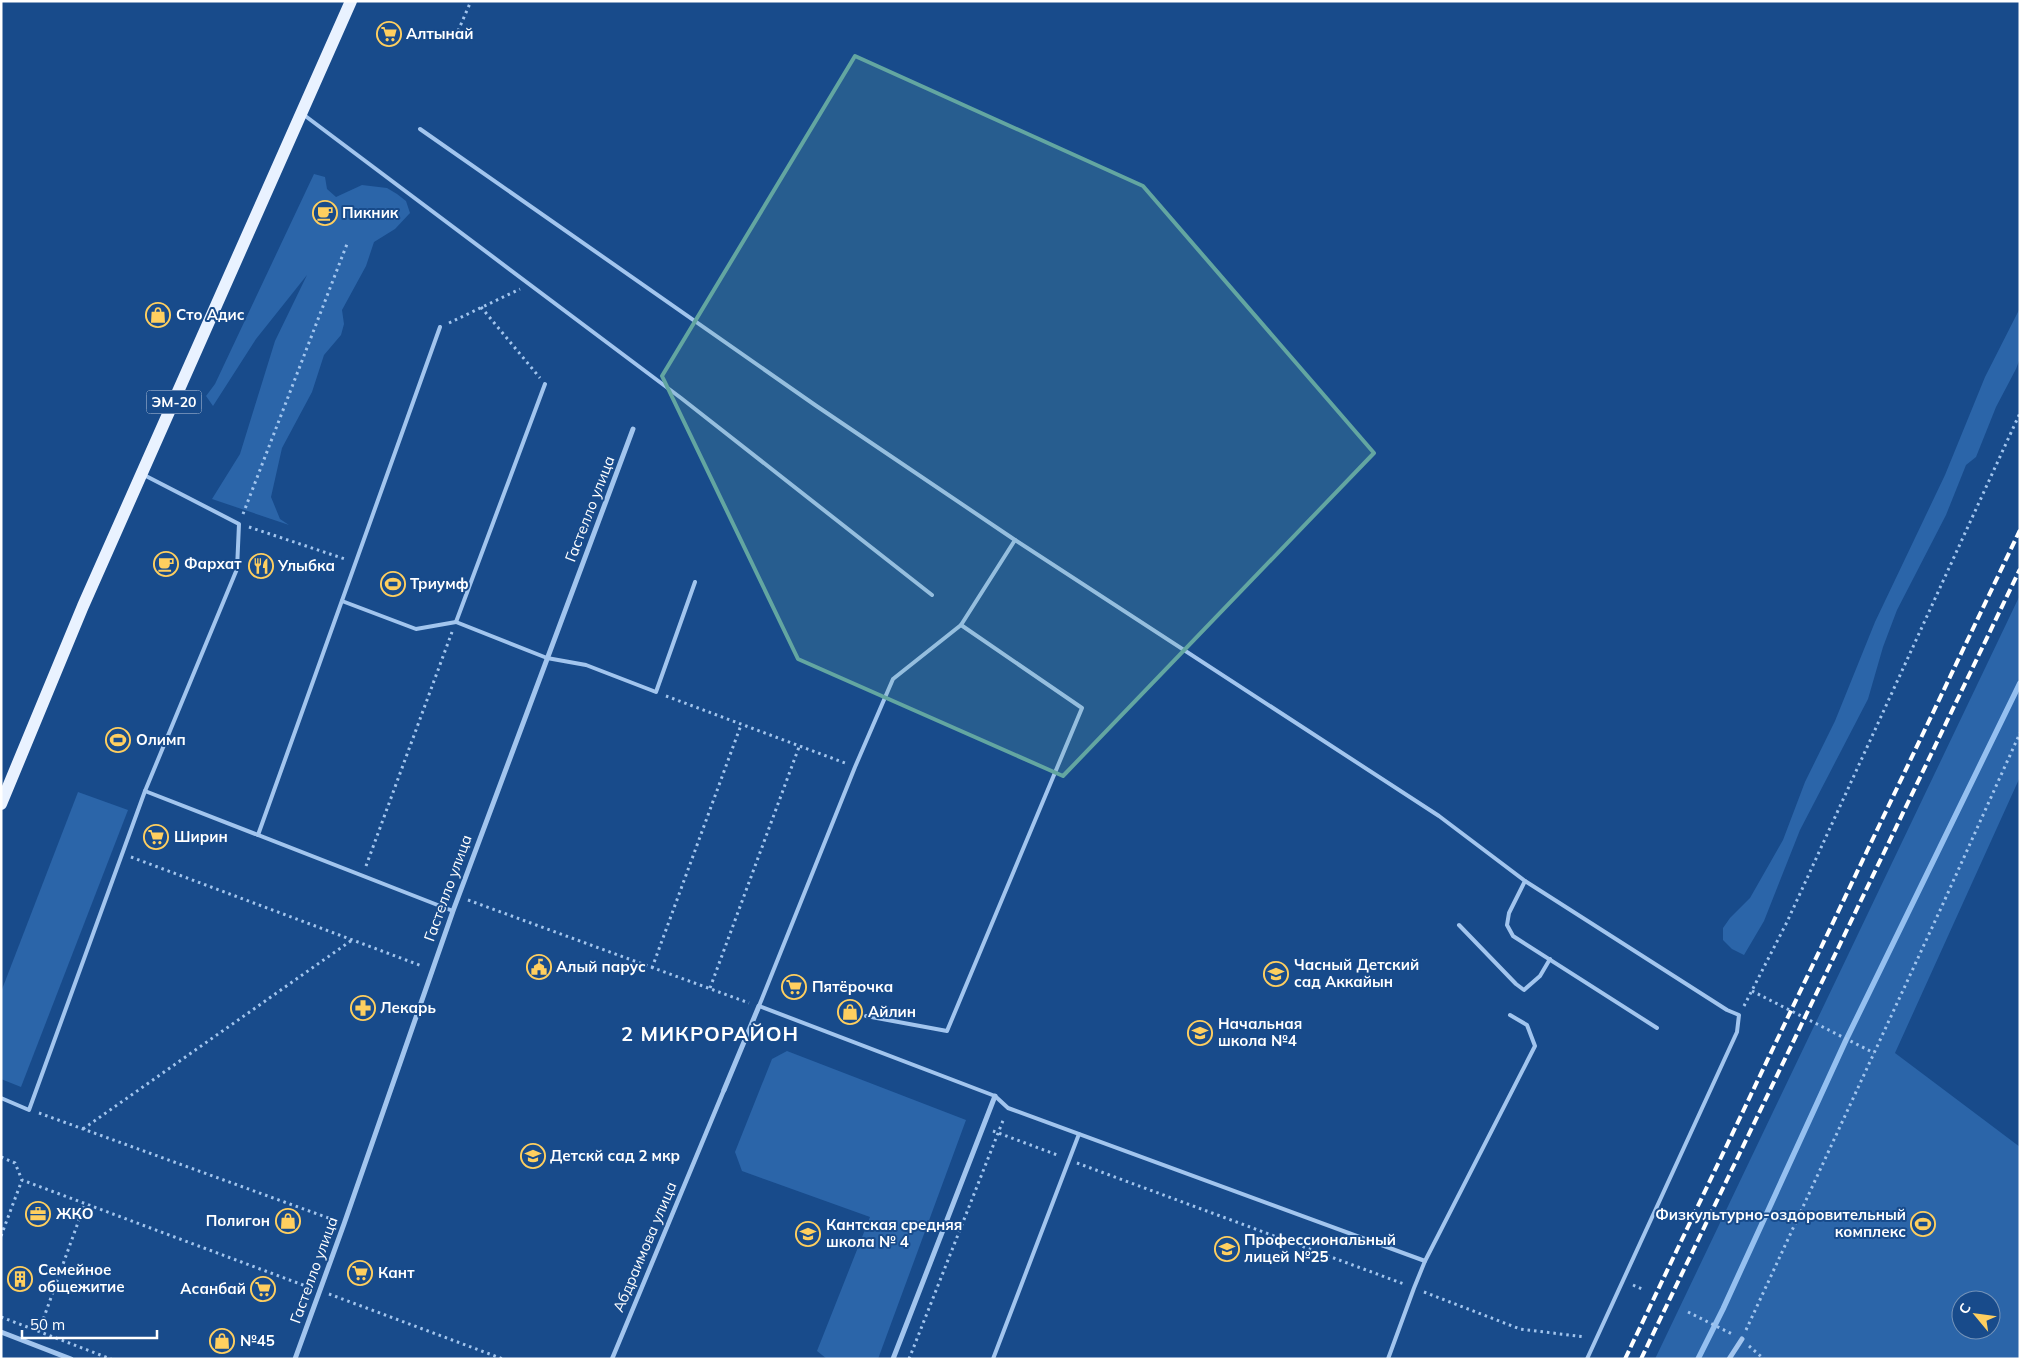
<svg xmlns="http://www.w3.org/2000/svg" width="2021" height="1360" font-family="Mulish,sans-serif">
<style>
.green{fill:#2b65a9;fill-rule:evenodd}
.lines{fill:none;stroke-linecap:round;stroke-linejoin:round}
.stream{stroke:#95c0f0;stroke-width:5.5}
.path{stroke:#a2c5ee;stroke-width:3;stroke-dasharray:2.5 4;stroke-linecap:butt}
.service{stroke:#a2c5ee;stroke-width:4}
.pedestrian{stroke:#a2c5ee;stroke-width:4.5}
.minor{stroke:#a2c5ee;stroke-width:5}
.primary{stroke:#e9f2ff;stroke-width:12}
.rail{stroke:#fff;stroke-width:4;stroke-dasharray:9 4;stroke-linecap:butt}
.marked{fill:#63a6a1;fill-opacity:0.2;stroke:#63a6a1;stroke-width:4;stroke-linejoin:round}
.labels{text-anchor:middle;stroke-width:4;stroke-linejoin:round;paint-order:stroke}
.shield{fill:#184b8b;stroke:#bac9dc;stroke-width:1}
.shield-label{font-size:14px;font-weight:bold;fill:#fff}
.poi-label{font-size:15px;font-weight:bold;fill:#fff;stroke:#184b8b;text-anchor:start}
.street-label{font-size:15px;fill:#fff;stroke:#184b8b}
.district-label{font-size:20px;font-weight:bold;letter-spacing:1px;fill:#fff;stroke:#184b8b}
</style>
<rect width="100%" height="100%" fill="#184b8b"/>
<g class="green">
<polygon points="314,174 325,177 327,189 336,197 362,185 387,188 397,194 406,201 410,213 395,229 374,242 366,266 342,310 344,324 341,335 324,355 312,392 282,448 271,497 280,519 289,525 212,499 240,454 275,341 307,275 256,339 213,406 206,396 215,384"/>
<polygon points="2020,308 2020,358 2016,369 1996,407 1976,457 1966,465 1946,515 1897,610 1883,647 1868,699 1800,830 1764,921 1744,955 1732,949 1723,940 1723,928 1730,918 1750,898 1783,840 1805,782 1835,721 1875,622 1945,475 1985,377"/>
<path d="M 2020,595 L 2020,777 L 1895,1053 L 2020,1147 L 2020,1359 L 1655,1359 ZM 1961,1300 L 1991,1300 L 1991,1330 L 1961,1330 Z"/>
<polygon points="78,792 128,810 21,1087 1,1079 1,992"/>
<polygon points="787,1051 966,1120 878,1359 827,1359 817,1351 870,1217 742,1171 735,1152 772,1059"/>
</g>
<g class="lines">
<polyline class="stream" points="1698,1359 1723,1309 1846,1040 2020,683"/>
<g class="path">
<polyline points="458,31 471,1"/>
<polyline points="481,307 540,378"/>
<polyline points="449,323 520,289"/>
<polyline points="243,514 347,244"/>
<polyline points="249,527 345,559"/>
<polyline points="666,696 845,763"/>
<polyline points="131,857 422,966"/>
<polyline points="366,866 452,632"/>
<polyline points="468,900 749,1003"/>
<polyline points="652,968 741,725"/>
<polyline points="710,988 799,747"/>
<polyline points="1752,991 1874,1053"/>
<polyline points="1744,1006 1787,922 2020,413"/>
<polyline points="39,1113 334,1220"/>
<polyline points="83,1129 352,940"/>
<polyline points="993,1131 1060,1156"/>
<polyline points="1,1157 15,1163 22,1180 311,1288"/>
<polyline points="1077,1163 1404,1284"/>
<polyline points="1,1236 22,1180"/>
<polyline points="1633,1285 1642,1289"/>
<polyline points="1424,1292 1520,1329 1585,1337"/>
<polyline points="329,1294 503,1359"/>
<polyline points="1688,1312 1732,1334"/>
<polyline points="1,1317 111,1359"/>
<polyline points="1746,1330 1942,906 2020,733"/>
<polyline points="39,1331 85,1203"/>
<polyline points="1749,1346 1764,1359"/>
<polyline points="909,1359 1004,1118"/>
</g>
<g class="service">
<polyline points="304,115 681,398 932,595"/>
<polyline points="420,129 815,405 1015,540 1439,816 1525,881 1727,1010 1739,1015 1737,1032 1587,1359"/>
<polyline points="545,384 456,622 547,658 586,665 656,692 695,582"/>
<polyline points="144,475 239,524 237,569 145,791 453,911"/>
<polyline points="1015,540 961,625 893,679 855,767 759,1006 995,1096 1008,1108 1425,1261"/>
<polyline points="342,601 416,629 456,622"/>
<polyline points="258,835 440,327"/>
<polyline points="1525,881 1509,913 1507,925 1513,936 1657,1028"/>
<polyline points="1459,925 1516,984 1524,990 1540,976 1550,959"/>
<polyline points="866,1016 947,1031 1082,708 961,625"/>
<polyline points="1,1098 29,1110 145,791"/>
<polyline points="993,1359 1079,1134"/>
<polyline points="1388,1359 1414,1288 1425,1261 1535,1046 1527,1025 1510,1015"/>
</g>
<polyline class="pedestrian" points="612,1359 724,1090"/>
<g class="minor">
<polyline points="724,1090 759,1006"/>
<polyline points="1,1332 71,1359"/>
<polyline points="295,1359 344,1224 453,911 633,429"/>
<polyline points="893,1359 995,1096"/>
<polyline points="1729,1359 1742,1339"/>
</g>
<polyline class="primary" points="1,804 83,606 351,1"/>
<g class="rail">
<polyline points="1625,1359 2020,530"/>
<polyline points="1641,1359 2020,569"/>
</g>
</g>
<path class="marked" d="M 855,56 L 1143,186 L 1374,453 L 1063,776 L 798,659 L 662,376 Z"/>
<defs>
<symbol id="supermarket-ring" viewBox="-11 -11 22 22"><circle r="9.5" fill="#184b8b" stroke="#ffcf5f" stroke-width="1.5"/><path d="M-6-5.5h2.5l.6 2H6L4.5 2H-2.5L-4.4-4H-6ZM-1.5 3.2a1.3 1.3 0 1 0 .1 0ZM3 3.2a1.3 1.3 0 1 0 .1 0Z" fill="#ffcf5f"/></symbol>
<symbol id="cafe-ring" viewBox="-11 -11 22 22"><circle r="9.5" fill="#184b8b" stroke="#ffcf5f" stroke-width="1.5"/><path d="M-5.5-4.5H6V0H3Q3 3.5 0 3.5H-2.5Q-5.5 3.5-5.5 0ZM3-3.2v2h1.7v-2ZM-6 4.5H4V6H-6Z" fill="#ffcf5f"/></symbol>
<symbol id="shop-ring" viewBox="-11 -11 22 22"><circle r="9.5" fill="#184b8b" stroke="#ffcf5f" stroke-width="1.5"/><path d="M-5-2.5h2.3a2.7 3.5 0 0 1 5.4 0H5L5.5 6h-11ZM-1.5-2.5h3a1.5 2.3 0 0 0-3 0Z" fill="#ffcf5f"/></symbol>
<symbol id="restaurant-ring" viewBox="-11 -11 22 22"><circle r="9.5" fill="#184b8b" stroke="#ffcf5f" stroke-width="1.5"/><path d="M-5-6h1v4h1v-4h1v4h1v-4h1v5L-1.5 .5V6h-2V.5L-5-1ZM5-6V6H3V1.5H1.5Q1.5-4 5-6Z" fill="#ffcf5f"/></symbol>
<symbol id="stadium-ring" viewBox="-11 -11 22 22"><circle r="9.5" fill="#184b8b" stroke="#ffcf5f" stroke-width="1.5"/><path d="M0-5a6.5 5 0 1 0 0 10a6.5 5 0 1 0 0-10ZM-3.5-1.8h7v3.6h-7Z" fill="#ffcf5f"/></symbol>
<symbol id="civic-ring" viewBox="-11 -11 22 22"><circle r="9.5" fill="#184b8b" stroke="#ffcf5f" stroke-width="1.5"/><path d="M-.6-6.5H3V-4.5H.6V-3L4-1V1h2V6H-6V1h2V-1L-.6-3ZM-1.2 2.5V6h2.4V2.5Z" fill="#ffcf5f"/></symbol>
<symbol id="school-ring" viewBox="-11 -11 22 22"><circle r="9.5" fill="#184b8b" stroke="#ffcf5f" stroke-width="1.5"/><path d="M0-5L7-2L0 1L-7-2ZM-4 1L0 2.5L4 1V4Q0 6-4 4Z" fill="#ffcf5f"/></symbol>
<symbol id="pharmacy-ring" viewBox="-11 -11 22 22"><circle r="9.5" fill="#184b8b" stroke="#ffcf5f" stroke-width="1.5"/><path d="M-2-6h4v4h4v4h-4v4h-4v-4h-4v-4h4Z" fill="#ffcf5f"/></symbol>
<symbol id="office-ring" viewBox="-11 -11 22 22"><circle r="9.5" fill="#184b8b" stroke="#ffcf5f" stroke-width="1.5"/><path d="M-6-3h4V-5.5h4V-3h4V5H-6ZM-1-4.5V-3h2v-1.5ZM-6 0V1H6V0Z" fill="#ffcf5f"/></symbol>
<symbol id="university-ring" viewBox="-11 -11 22 22"><circle r="9.5" fill="#184b8b" stroke="#ffcf5f" stroke-width="1.5"/><path d="M0-5L7-2L0 1L-7-2ZM-4 1L0 2.5L4 1V4Q0 6-4 4Z" fill="#ffcf5f"/></symbol>
<symbol id="building-ring" viewBox="-11 -11 22 22"><circle r="9.5" fill="#184b8b" stroke="#ffcf5f" stroke-width="1.5"/><path d="M-4-6H4V6H1V3H-1V6H-4ZM-2.5-4.3h1.7v1.8h-1.7ZM.8-4.3h1.7v1.8H.8ZM-2.5-1h1.7V.8h-1.7ZM.8-1h1.7V.8H.8Z" fill="#ffcf5f"/></symbol>
</defs>
<g fill-rule="evenodd">
<use href="#supermarket-ring" x="375" y="20" width="28" height="28"/>
<use href="#cafe-ring" x="311" y="199" width="28" height="28"/>
<use href="#shop-ring" x="144" y="301" width="28" height="28"/>
<use href="#cafe-ring" x="152" y="550" width="28" height="28"/>
<use href="#restaurant-ring" x="247" y="552" width="28" height="28"/>
<use href="#stadium-ring" x="379" y="570" width="28" height="28"/>
<use href="#stadium-ring" x="104" y="726" width="28" height="28"/>
<use href="#supermarket-ring" x="142" y="823" width="28" height="28"/>
<use href="#civic-ring" x="525" y="953" width="28" height="28"/>
<use href="#school-ring" x="1262" y="960" width="28" height="28"/>
<use href="#supermarket-ring" x="780" y="973" width="28" height="28"/>
<use href="#pharmacy-ring" x="349" y="994" width="28" height="28"/>
<use href="#shop-ring" x="836" y="998" width="28" height="28"/>
<use href="#school-ring" x="1186" y="1019" width="28" height="28"/>
<use href="#school-ring" x="519" y="1142" width="28" height="28"/>
<use href="#office-ring" x="24" y="1200" width="28" height="28"/>
<use href="#shop-ring" x="274" y="1207" width="28" height="28"/>
<use href="#stadium-ring" x="1909" y="1210" width="28" height="28"/>
<use href="#school-ring" x="794" y="1220" width="28" height="28"/>
<use href="#university-ring" x="1213" y="1235" width="28" height="28"/>
<use href="#supermarket-ring" x="346" y="1259" width="28" height="28"/>
<use href="#building-ring" x="6" y="1265" width="28" height="28"/>
<use href="#supermarket-ring" x="249" y="1275" width="28" height="28"/>
<use href="#shop-ring" x="208" y="1327" width="28" height="28"/>
</g>
<g class="labels">
<rect class="shield" x="146.5" y="390.5" width="55" height="23" rx="4"/>
<g class="shield-label">
<text x="174" y="407">ЭМ-20</text>
</g>
<g class="poi-label">
<text x="406" y="39">Алтынай</text>
<text x="342" y="218">Пикник</text>
<text x="176" y="320">Сто Адис</text>
<text x="184" y="569">Фархат</text>
<text x="278" y="571">Улыбка</text>
<text x="410" y="589">Триумф</text>
<text x="136" y="745">Олимп</text>
<text x="174" y="842">Ширин</text>
<text x="1294" y="970">Часный Детский<tspan x="1294" dy="17">сад Аккайын</tspan></text>
<text x="556" y="972">Алый парус</text>
<text x="812" y="992">Пятёрочка</text>
<text x="380" y="1013">Лекарь</text>
<text x="868" y="1017">Айлин</text>
<text x="1218" y="1029">Начальная<tspan x="1218" dy="17">школа №4</tspan></text>
<text x="550" y="1161">Детскй сад 2 мкр</text>
<text x="56" y="1219">ЖКО</text>
<text x="1906" y="1220" text-anchor="end">Физкультурно-оздоровительный<tspan x="1906" dy="17">комплекс</tspan></text>
<text x="270" y="1226" text-anchor="end">Полигон</text>
<text x="826" y="1230">Кантская средняя<tspan x="826" dy="17">школа № 4</tspan></text>
<text x="1244" y="1245">Профессиональный<tspan x="1244" dy="17">лицей №25</tspan></text>
<text x="38" y="1275">Семейное<tspan x="38" dy="17">общежитие</tspan></text>
<text x="378" y="1278">Кант</text>
<text x="246" y="1294" text-anchor="end">Асанбай</text>
<text x="240" y="1346">№45</text>
</g>
<g class="street-label">
<text transform="translate(590 509) rotate(-69)" y="5">Гастелло улица</text>
<text transform="translate(448 888) rotate(-70)" y="5">Гастелло улица</text>
<text transform="translate(645 1247) rotate(-67)" y="5">Абдраимова улица</text>
<text transform="translate(314 1270) rotate(-70)" y="5">Гастелло улица</text>
</g>
<g class="district-label">
<text x="710" y="1041">2 МИКРОРАЙОН</text>
</g>
</g>
<rect width="2021" height="1360" fill="none" stroke="#ffffff" stroke-width="5"/>
<g transform="translate(1976 1315) rotate(299)"><circle r="24" fill="#184b8b" stroke="#7493b9"/>
<path d="M0-4L9 19L0 12L-9 19Z" fill="#ffcf5f"/>
<text y="-8" font-size="14" font-weight="bold" text-anchor="middle" fill="#ffffff">С</text>
</g>
<path d="M22 1330v8h135v-8" fill="none" stroke="#ffffff" stroke-width="2.5"/>
<text x="30" y="1330" font-size="15" fill="#ffffff" stroke="#184b8b" stroke-width="4" paint-order="stroke">50 m</text>
</svg>
